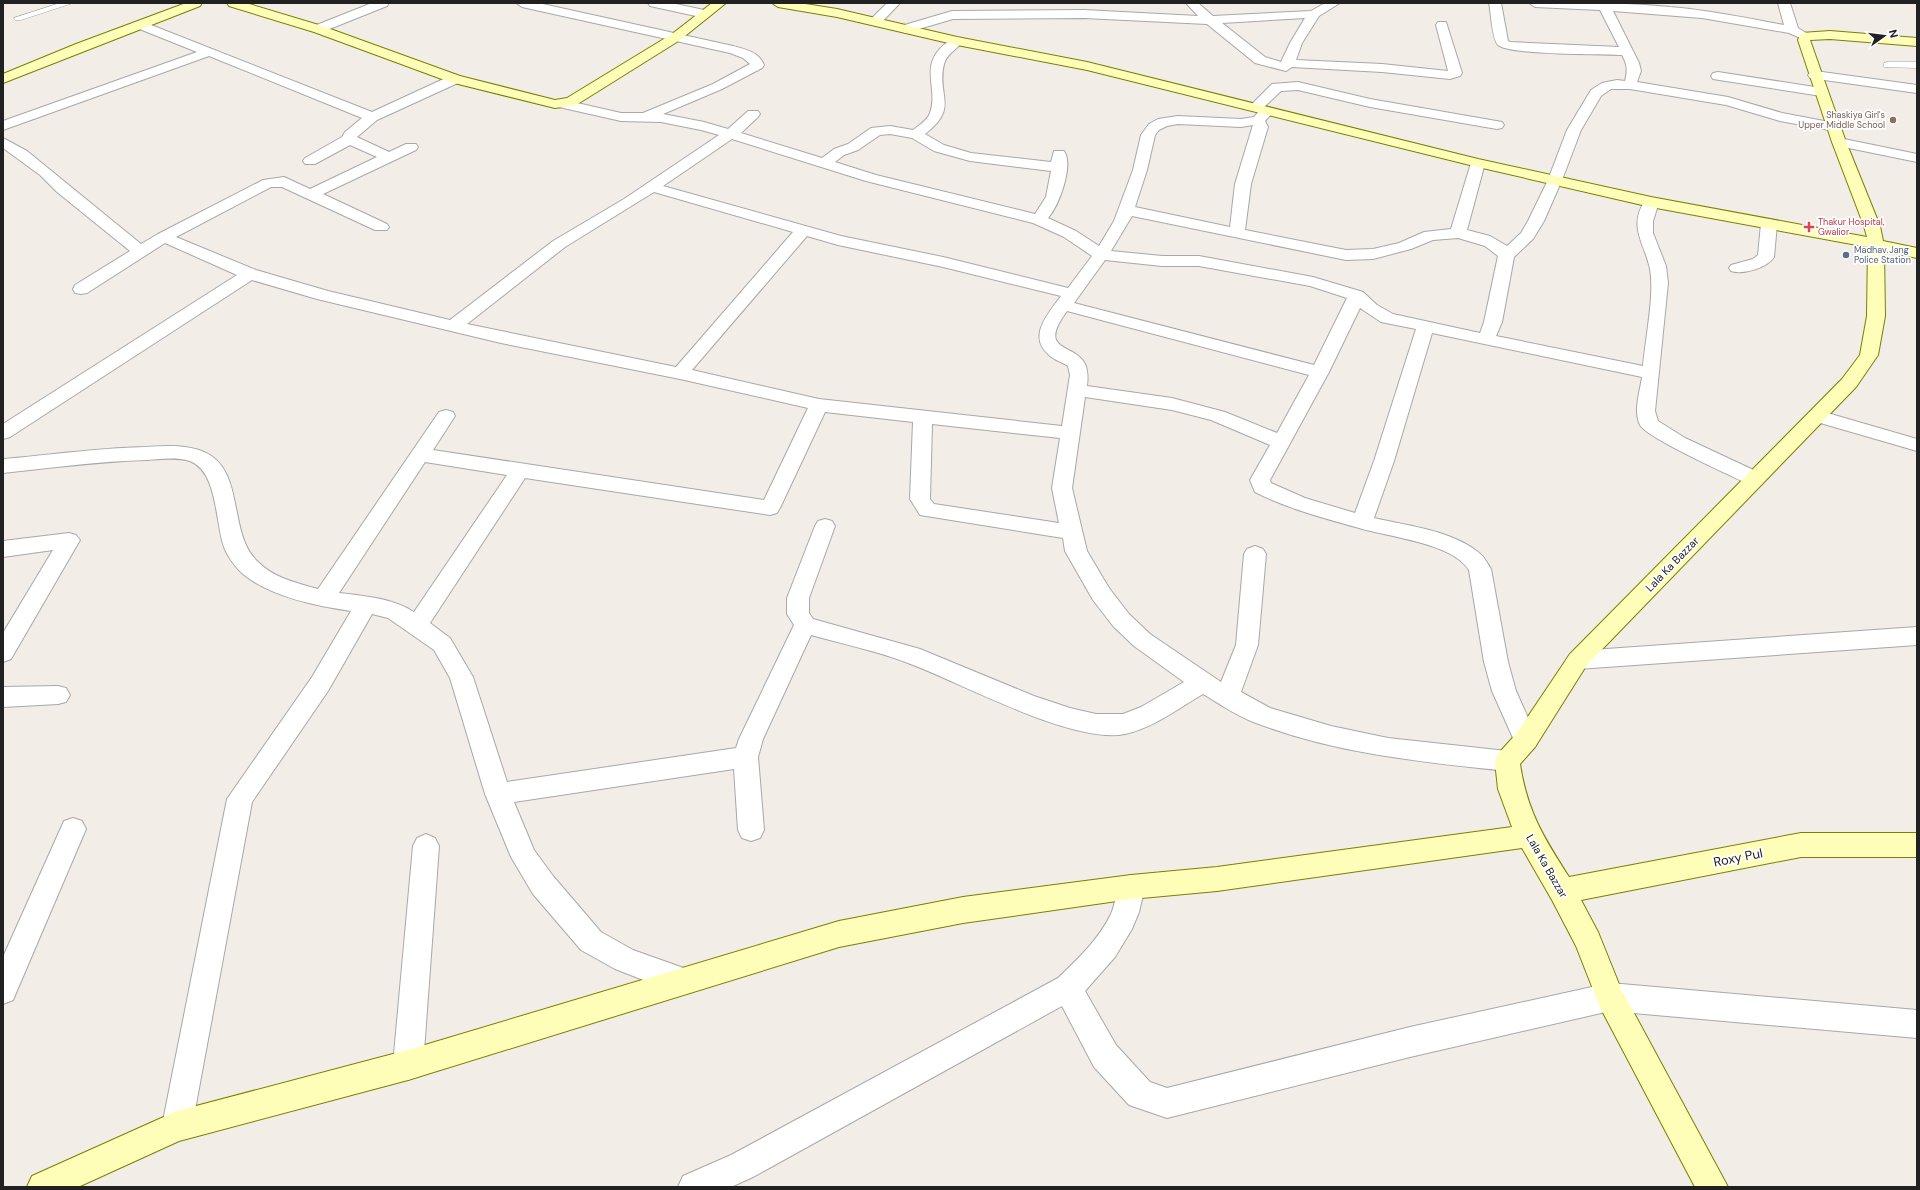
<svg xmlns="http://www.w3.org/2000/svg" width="1920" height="1190" font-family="'DM Sans',sans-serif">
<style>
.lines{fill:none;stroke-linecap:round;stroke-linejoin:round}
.lane-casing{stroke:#a8a8a8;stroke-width:1}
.street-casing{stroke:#a8a8a8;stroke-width:2}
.secondary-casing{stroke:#7a8000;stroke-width:2}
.lane{fill:#fff;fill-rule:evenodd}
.street{fill:#fff;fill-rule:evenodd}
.secondary{fill:#fffeb8;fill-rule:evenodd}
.education-dot{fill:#8d6e63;stroke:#fff;stroke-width:1.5}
.health-dot{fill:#e0444e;stroke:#fff;stroke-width:1.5}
.service-dot{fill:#5c6f8a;stroke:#fff;stroke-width:1.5}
.labels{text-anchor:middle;stroke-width:3.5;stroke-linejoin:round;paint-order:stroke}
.far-education-label{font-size:9px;fill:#785e54;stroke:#fff;text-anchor:end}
.far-health-label{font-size:9px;fill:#be3a42;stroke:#fff;text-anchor:start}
.far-service-label{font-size:9px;fill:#4e5e75;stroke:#fff;text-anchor:start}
.street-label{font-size:11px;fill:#212121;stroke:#fff}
.near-street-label{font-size:13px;fill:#212121;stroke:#fff}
</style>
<rect width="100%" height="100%" fill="#f2ede7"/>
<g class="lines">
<defs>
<g id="lane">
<polygon points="60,3 73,3 21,20 15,20 14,18"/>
<polygon points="1887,62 1917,62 1917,68 1884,67 1884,63"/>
</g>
<g id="street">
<polygon points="372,3 389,3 387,6 322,32 314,32 312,29 314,26"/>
<path d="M 516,3 L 538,3 L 733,46 C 745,49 759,52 764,65 L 762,68 L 722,89 L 663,114 L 704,122 L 728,129 L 748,111 L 758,111 L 760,114 L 758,117 L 741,133 L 822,158 L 834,149 L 848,144 L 871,128 L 890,126 L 913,130 C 919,125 927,121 930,113 C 939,88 918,66 945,44 C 951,40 954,37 961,38 L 963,41 C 957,50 947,53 944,64 C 936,96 960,107 925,134 L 944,145 L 971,153 L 1051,162 L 1054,151 L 1064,151 C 1074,165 1059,206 1048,218 L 1076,231 L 1099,246 L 1114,221 L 1133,170 L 1141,135 L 1149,124 L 1158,119 L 1178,116 L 1241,119 L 1254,117 L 1260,110 L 1251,110 L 1249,107 L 1272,84 L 1298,82 L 1370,99 L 1502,122 L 1504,125 L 1502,128 L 1497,129 L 1370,107 L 1298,90 L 1281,91 L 1263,108 L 1272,108 L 1274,111 L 1265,121 L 1268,127 L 1251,184 L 1245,230 L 1346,250 L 1373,249 L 1399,243 L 1424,232 L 1451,229 L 1471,163 L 1473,160 L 1483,160 L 1485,163 L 1467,230 L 1490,236 L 1507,246 L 1521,233 L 1528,221 L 1548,180 L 1567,130 L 1591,90 L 1602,83 L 1617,80 L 1625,81 C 1628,70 1627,64 1622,55 C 1603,54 1508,55 1498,45 C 1492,39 1491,12 1489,3 L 1501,3 L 1508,41 L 1510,42 L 1619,47 L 1600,10 L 1535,7 L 1529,3 C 1576,3 1623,2 1670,7 C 1708,10 1746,18 1784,25 L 1778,3 L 1790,3 L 1798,28 L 1811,36 L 1809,39 L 1805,40 L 1789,33 L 1702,18 L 1613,11 L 1639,63 L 1641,71 L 1637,82 L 1728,97 L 1782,113 L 1840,124 L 1842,127 L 1840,130 L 1835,131 L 1780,121 L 1726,105 L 1630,89 L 1611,89 L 1601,96 L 1581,130 L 1562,180 L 1544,221 L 1533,239 L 1514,257 L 1502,322 L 1496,336 L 1643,366 C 1645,341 1656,288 1649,265 C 1643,241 1628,225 1646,199 L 1656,199 L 1659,202 L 1653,221 L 1653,233 L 1666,266 L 1668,283 L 1655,411 L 1658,421 L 1685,438 L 1762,474 L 1765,479 L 1762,484 L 1755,486 L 1748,484 C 1730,475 1647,438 1640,425 C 1633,411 1640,392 1642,377 L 1432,333 L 1394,461 L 1374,518 C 1408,526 1450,530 1478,552 C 1484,556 1487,563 1491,569 L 1508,662 L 1516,691 L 1538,740 L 1535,747 L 1526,750 L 1517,747 L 1492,691 L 1484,662 L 1469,570 C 1452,543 1389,537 1359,528 C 1324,518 1288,509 1255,492 L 1250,480 L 1270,445 L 1211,420 L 1172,410 L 1085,397 L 1072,488 L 1087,551 L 1109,588 L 1129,614 L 1150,634 L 1221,682 L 1236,645 L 1244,554 L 1247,549 L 1255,546 L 1263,549 L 1266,554 L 1258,645 L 1241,692 L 1270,708 L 1331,726 L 1388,738 L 1507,751 L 1516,754 L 1519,761 L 1516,768 L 1507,771 C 1422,762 1337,754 1256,723 C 1237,716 1220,704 1203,694 C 1179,708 1153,728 1125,734 C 1073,745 960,682 908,663 C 877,651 843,644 811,635 L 763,739 L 758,757 L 764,830 L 760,838 L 751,841 L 742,838 L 738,830 L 734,769 L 514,802 L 534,850 L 553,876 L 601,932 L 633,950 L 692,971 L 696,981 L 692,991 L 682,995 L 615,969 L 581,950 L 533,894 L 511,857 L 485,794 L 450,678 L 434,650 L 388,618 L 372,614 L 328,691 L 252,802 L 192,1126 L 188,1137 L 177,1141 L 166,1137 L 162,1126 L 227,799 L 312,677 L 351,611 C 316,606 271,597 243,574 C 237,569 227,556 224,547 C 215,522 218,472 190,461 C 176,457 161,459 148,460 C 99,461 51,468 3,473 L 3,459 C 50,455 97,448 145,447 C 165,446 185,444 204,452 C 246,470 227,534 258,562 C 274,578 297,583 318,589 L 439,412 L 446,410 L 453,412 L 455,416 L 433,450 L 764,500 L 808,408 L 680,379 L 501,343 L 317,299 L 252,280 L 10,437 L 3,439 L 3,424 L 237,275 L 165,243 L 87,293 L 81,294 L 75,293 L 73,289 L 75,285 L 130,251 L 57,192 L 40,175 L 3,148 L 3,138 L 27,151 L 141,244 L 158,234 L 263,180 L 284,177 L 310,189 L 377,157 L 350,145 L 315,164 L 305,164 L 303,161 L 305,158 L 342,137 L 345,132 L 362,118 L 209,56 L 3,130 L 3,121 L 197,52 L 137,28 L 135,25 L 137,22 L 141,21 L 372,112 L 450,76 L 460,76 L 462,79 L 460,82 L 377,120 L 357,137 L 389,152 L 406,144 L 416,144 L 418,147 L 416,150 L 323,194 L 387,224 L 389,227 L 387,230 L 375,230 L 282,187 L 271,187 L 176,237 L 256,270 L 328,291 L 450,320 L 553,241 L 624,199 L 719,135 L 701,130 L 661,122 L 621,121 L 559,107 L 557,104 L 559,101 L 564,100 L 621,113 L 643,113 L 713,84 L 750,64 L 743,58 L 730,53 L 522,7 ZM 1178,124 L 1241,127 L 1253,125 L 1235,184 L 1230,227 L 1135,207 L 1147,170 L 1155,135 L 1159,130 L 1167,126 ZM 890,134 L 912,138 L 934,151 L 970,161 L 1051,171 L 1046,197 L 1035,214 L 876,175 L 835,162 L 844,155 L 858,150 L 880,135 ZM 732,139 L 866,181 L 1033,223 L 1064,237 L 1092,256 L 1068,288 L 943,257 L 841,236 L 663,186 ZM 654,192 L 793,232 L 676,367 L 467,324 L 565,247 ZM 1132,216 L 1346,260 L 1373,259 L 1411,249 L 1433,240 L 1458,238 L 1485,246 L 1498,256 L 1484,322 L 1480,333 L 1393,314 L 1377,305 L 1363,292 L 1313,277 L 1199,256 L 1162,256 L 1111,251 ZM 807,236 L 838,245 L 943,267 L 1061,296 C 1048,314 1027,336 1049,355 C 1054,360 1062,362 1068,366 L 1070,375 L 1062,426 L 819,399 L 692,370 ZM 1105,260 L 1162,266 L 1199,266 L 1310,286 L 1347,298 L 1314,365 L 1074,303 ZM 1360,308 L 1381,322 L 1416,329 L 1374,461 L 1355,513 L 1305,498 L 1271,483 L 1270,480 L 1329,372 ZM 1067,311 L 1309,375 L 1277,433 L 1225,412 L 1172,398 L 1087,386 C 1088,378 1088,371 1085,364 C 1075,343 1036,353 1067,311 ZM 825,412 L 913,422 L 910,499 L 920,515 L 1063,538 L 1065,551 L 1093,600 L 1113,626 L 1134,646 L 1184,682 L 1141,707 L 1123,714 L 1096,714 L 1070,708 L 1034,696 L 920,649 L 813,619 L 809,613 L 809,598 L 835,526 L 832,521 L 825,519 L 818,521 L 815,526 L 787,598 L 787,614 L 794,625 L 739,739 L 736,748 L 507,782 L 473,677 L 450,638 L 430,623 L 525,478 L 770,515 L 777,513 L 780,508 ZM 932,424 L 1060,438 L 1052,488 L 1059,523 L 934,504 L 930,499 ZM 425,462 L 507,475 L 414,612 C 392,598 365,596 339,593 Z"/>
<polygon points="648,3 671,3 709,11 711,14 705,18 650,6"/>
<polygon points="887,3 900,3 880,24 872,24 870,21 872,18"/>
<path d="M 1186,3 L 1198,3 L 1213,16 L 1311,11 L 1325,3 L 1340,3 L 1319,16 L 1302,43 L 1296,60 L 1382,64 L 1448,71 L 1436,25 L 1438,22 L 1446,22 L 1462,73 L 1460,76 L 1450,79 L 1382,72 L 1292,67 L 1286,71 L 1255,63 L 1207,24 L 1084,18 L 953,19 L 905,33 L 899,29 L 901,26 L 952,11 L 1084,10 L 1198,16 ZM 1305,18 L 1290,43 L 1281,62 L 1265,57 L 1222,23 Z"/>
<polygon points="1815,71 1917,85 1917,93 1810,78 1808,75 1810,72"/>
<polygon points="1718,72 1821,88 1826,89 1828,92 1826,95 1821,96 1713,79 1711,76 1713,73"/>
<polygon points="1839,138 1917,154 1917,162 1834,145 1832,142 1834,139"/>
<path d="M 1769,219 L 1775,221 L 1777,224 L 1774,257 C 1767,268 1743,275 1731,271 L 1729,268 L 1731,265 L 1753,259 L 1758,255 L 1761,224 L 1763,221 Z"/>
<polygon points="1817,410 1917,439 1917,451 1810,420 1808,416 1810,412"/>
<polygon points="69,533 76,535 80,540 11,659 3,662 3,633 53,550 3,557 3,541"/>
<polygon points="1917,627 1917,645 1578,669 1570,666 1566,660 1570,654 1578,651"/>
<polygon points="58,686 66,688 70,695 66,702 58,704 3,707 3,687"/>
<polygon points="73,818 82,821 86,829 13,1000 3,1004 3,957 64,821"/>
<polygon points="426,834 435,838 439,846 423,1065 419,1076 408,1080 397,1076 393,1065 413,846 417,838"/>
<path d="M 1131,875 L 1141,878 L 1144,887 L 1144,891 L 1139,912 L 1132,929 L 1115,957 L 1085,991 L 1116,1045 L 1150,1082 L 1167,1088 L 1410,1027 L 1610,983 L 1917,1010 L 1917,1038 L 1610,1011 L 1410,1057 L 1167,1118 L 1129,1105 L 1094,1067 L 1062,1006 L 753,1177 L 731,1187 L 678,1187 L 683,1176 L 731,1155 L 1058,978 C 1078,959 1099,939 1111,914 C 1116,903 1116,890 1121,878 Z"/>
</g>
<g id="secondary">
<polygon points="186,3 202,3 200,6 3,83 3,74 76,44"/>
<polygon points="227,3 246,3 322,26 460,76 555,100 567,98 672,34 712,3 726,3 680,40 576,105 555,108 450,82 314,32 229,6"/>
<path d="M 772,3 L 799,3 L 837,9 L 957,37 L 1087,62 L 1478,159 L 1651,197 L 1867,237 L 1864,226 L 1832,142 L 1798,40 L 1801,33 L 1830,31 L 1917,38 L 1917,46 L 1830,39 L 1810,40 L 1846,142 L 1880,226 L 1883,241 L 1917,248 L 1917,258 L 1884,251 L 1885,316 L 1878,355 L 1856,387 L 1586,666 L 1535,747 L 1520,764 C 1527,811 1544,838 1569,877 L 1801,833 L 1917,833 L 1917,857 L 1801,857 L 1581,900 L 1598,932 L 1621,989 L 1728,1187 L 1695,1187 L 1600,1007 L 1576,946 L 1552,900 L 1522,848 L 1217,891 L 1131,899 L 963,923 L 839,947 L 408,1080 L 179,1141 L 78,1187 L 27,1187 L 32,1176 L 177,1111 L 408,1050 L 839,921 L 963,897 L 1131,875 L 1217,867 L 1512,827 L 1498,789 L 1495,761 L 1498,754 L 1517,733 L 1570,654 L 1842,379 L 1860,355 L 1867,316 L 1868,247 L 1651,207 L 1478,167 L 1087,70 L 957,45 L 837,17 L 778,7 Z"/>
</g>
</defs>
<use href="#lane" class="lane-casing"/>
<use href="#street" class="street-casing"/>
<use href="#secondary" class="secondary-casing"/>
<use href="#lane" class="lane"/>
<use href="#street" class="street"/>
<use href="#secondary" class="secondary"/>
</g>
<circle class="education-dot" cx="1893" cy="120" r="4"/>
<path class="health-dot" d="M1807 221h4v4h4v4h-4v4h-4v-4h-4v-4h4z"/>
<circle class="service-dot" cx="1846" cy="255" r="4"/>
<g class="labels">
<g class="far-education-label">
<text x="1885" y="118">Shaskiya Girl's<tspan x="1885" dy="10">Upper Middle School</tspan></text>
</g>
<g class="far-health-label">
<text x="1818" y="225">Thakur Hospital,<tspan x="1818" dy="10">Gwalior</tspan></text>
</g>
<g class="far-service-label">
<text x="1854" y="253">Madhav Jang<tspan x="1854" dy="10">Police Station</tspan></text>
</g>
<g class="street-label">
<text transform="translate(1672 564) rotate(-46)" y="4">Lala Ka Bazzar</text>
<text transform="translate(1547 866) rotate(60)" y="4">Lala Ka Bazzar</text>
</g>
<g class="near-street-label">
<text transform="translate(1738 857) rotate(-11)" y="5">Roxy Pul</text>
</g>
</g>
<rect width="1920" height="1190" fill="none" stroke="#212121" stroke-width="8"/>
<g transform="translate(1884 36) rotate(76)" stroke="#ffffff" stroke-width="3" paint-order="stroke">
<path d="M0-3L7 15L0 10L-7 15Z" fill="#212121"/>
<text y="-6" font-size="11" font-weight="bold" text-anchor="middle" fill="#212121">N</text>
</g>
</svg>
